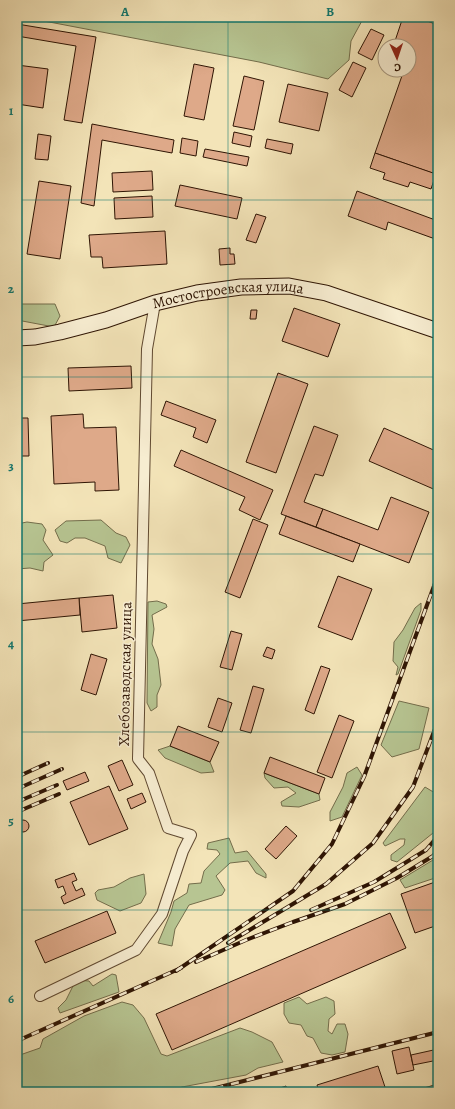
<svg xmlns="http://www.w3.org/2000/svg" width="455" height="1109" font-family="Alegreya,serif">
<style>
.green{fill:#b7c592;stroke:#736d4b}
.building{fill:#dea989;stroke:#2f1504}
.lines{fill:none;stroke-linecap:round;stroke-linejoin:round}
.street-casing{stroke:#604931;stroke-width:12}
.secondary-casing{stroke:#2f1504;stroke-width:17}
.street{stroke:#f7edd1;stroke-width:10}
.secondary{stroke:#f7edd1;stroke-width:15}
.rail-casing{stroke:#2f1504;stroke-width:4}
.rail{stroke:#f7edd1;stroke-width:2.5;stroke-dasharray:8;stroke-linecap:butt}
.grid{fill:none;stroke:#0f766e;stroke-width:1;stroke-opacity:0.55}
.labels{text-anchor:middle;stroke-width:3;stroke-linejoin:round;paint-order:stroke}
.street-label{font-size:15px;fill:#2f1504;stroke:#f7edd1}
.neatline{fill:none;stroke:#0f766e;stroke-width:1.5}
.grid-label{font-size:13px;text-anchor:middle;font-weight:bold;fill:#0f766e}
</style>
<rect width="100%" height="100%" fill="#f3e4b8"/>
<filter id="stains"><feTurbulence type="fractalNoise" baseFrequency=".005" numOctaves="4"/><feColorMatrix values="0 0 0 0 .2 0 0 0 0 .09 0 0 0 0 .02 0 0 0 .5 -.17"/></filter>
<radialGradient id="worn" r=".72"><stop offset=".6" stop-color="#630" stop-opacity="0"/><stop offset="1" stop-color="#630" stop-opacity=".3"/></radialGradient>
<g class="green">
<polygon points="23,17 364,17 351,41 349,60 328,79 259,62"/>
<polygon points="17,304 55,304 60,316 54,327 17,320"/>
<polygon points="101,520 116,533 126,537 130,545 121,563 108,558 105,546 85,538 75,538 67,543 60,541 55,530 66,521"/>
<polygon points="27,522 42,524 46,530 43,540 53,555 44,562 43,571 30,568 17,569 17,524"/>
<polygon points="157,601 166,604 167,607 152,615 154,629 152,644 158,659 161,685 157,695 157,707 151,711 147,703 148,602"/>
<polygon points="421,603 421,610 398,674 396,675 398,667 393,661 394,642 403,630 415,608"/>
<polygon points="399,701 429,708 419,749 392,757 381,745"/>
<polygon points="170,746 210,762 214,772 201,773 165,758 158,750"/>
<polygon points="357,767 362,775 342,817 330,821 330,812 343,787 347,773"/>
<polygon points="264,773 319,794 320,800 299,807 282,806 281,802 296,793 288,787 274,788 265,778"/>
<polygon points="425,787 435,793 438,803 438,829 397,862 391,860 391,855 404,845 405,839 400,839 385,846 383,843"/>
<polygon points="229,838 235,853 247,851 266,874 266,878 256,873 248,861 230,863 216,876 225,890 222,895 189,905 175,929 172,946 158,943 171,912 174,901 187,893 189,884 201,883 204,871 220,854 217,850 207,849 208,843"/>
<polygon points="438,857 438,877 405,888 400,880"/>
<polygon points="144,874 146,894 141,903 120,911 97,900 95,893 98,890 114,887 130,878"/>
<polygon points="112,974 116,975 119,992 60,1013 58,1008 66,1000 76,980 89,981 93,986"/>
<polygon points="299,997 307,1004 326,997 334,1001 335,1014 329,1019 328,1031 332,1034 337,1024 345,1024 348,1034 345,1052 332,1055 321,1053 313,1038 307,1036 301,1025 289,1023 284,1014 284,1003"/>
<polygon points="122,1002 133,1005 144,1018 161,1054 167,1056 240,1028 252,1032 272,1042 283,1062 258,1068 246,1075 182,1087 171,1092 17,1092 17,1056 40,1048 43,1039 84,1016"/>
</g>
<g class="building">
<polygon points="411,17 416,17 438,25 438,175 375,153 404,70 409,70 409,46 395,46 394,44 402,20"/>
<polygon points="17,24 96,37 82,123 64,120 76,46 17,36"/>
<polygon points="371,29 384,35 372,60 358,53"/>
<polygon points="353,62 366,68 352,97 339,90"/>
<polygon points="194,64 214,68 204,120 184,116"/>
<polygon points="17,65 48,69 43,108 17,104"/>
<polygon points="244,76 264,81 254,130 233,126"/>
<polygon points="288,84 328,93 319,131 279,122"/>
<polygon points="92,124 174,140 172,153 102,140 94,206 81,203"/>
<polygon points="234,132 252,136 250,147 232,143"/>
<polygon points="38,134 51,136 48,160 35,159"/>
<polygon points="182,138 198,141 196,156 180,153"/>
<polygon points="267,139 293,144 291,154 265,148"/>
<polygon points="205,149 249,157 247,166 203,157"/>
<polygon points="375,153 436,174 431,189 410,182 408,187 383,179 385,173 370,168"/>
<polygon points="152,171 153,190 113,192 112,173"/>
<polygon points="39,181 71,186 60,259 27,254"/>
<polygon points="180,185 242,198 237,219 175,206"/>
<polygon points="357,191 438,221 438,240 388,222 386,230 348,216"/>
<polygon points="152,196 153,217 115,219 114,198"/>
<polygon points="256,214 266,217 256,243 246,240"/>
<polygon points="165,231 167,264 103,268 102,257 91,257 89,235"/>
<polygon points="230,248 230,254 234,254 235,264 220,265 219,249"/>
<polygon points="294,308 340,324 328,357 282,341"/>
<polygon points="251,310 257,310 256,319 250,319"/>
<polygon points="131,366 132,388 69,391 68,368"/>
<polygon points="278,373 308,384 276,473 246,462"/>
<polygon points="166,401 216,420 207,443 193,437 196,428 161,415"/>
<polygon points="83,414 84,428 116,427 119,490 95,491 95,482 54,484 51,416"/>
<polygon points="17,418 28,418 29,456 17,456"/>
<polygon points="314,426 338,435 323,476 315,474 304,502 323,509 316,527 281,514"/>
<polygon points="384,428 438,452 438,491 369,461"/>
<polygon points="181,450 273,490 260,520 239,510 245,497 174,466"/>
<polygon points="391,497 429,512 409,563 316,527 323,509 378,530"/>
<polygon points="286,516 360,544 353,562 279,534"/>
<polygon points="253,519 268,525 240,598 225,592"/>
<polygon points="338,576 372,589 352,640 318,627"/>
<polygon points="113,595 117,628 82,632 79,598"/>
<polygon points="79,598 80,615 17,621 17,604"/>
<polygon points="231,631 242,634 232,670 220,667"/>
<polygon points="267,647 275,650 272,659 263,656"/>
<polygon points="91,654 107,659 96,695 81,690"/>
<polygon points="321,666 330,669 314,714 305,710"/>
<polygon points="253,686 264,689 251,733 240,730"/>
<polygon points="218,698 232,703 222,732 208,727"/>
<polygon points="339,715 354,721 332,778 317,772"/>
<polygon points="178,726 219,742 210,762 170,746"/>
<polygon points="270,757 325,778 319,794 264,773"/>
<polygon points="122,760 133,785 119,791 108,766"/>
<polygon points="85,772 89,781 67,790 63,781"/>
<polygon points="109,786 128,829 89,845 70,802"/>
<polygon points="142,793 146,802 131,809 127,799"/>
<circle cx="23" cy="826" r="6"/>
<polygon points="286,826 297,836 276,859 265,849"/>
<polygon points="74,873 77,880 72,882 76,891 82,888 85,895 64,904 61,897 66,894 63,886 58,888 55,880"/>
<polygon points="438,881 438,925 415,933 401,894"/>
<polygon points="107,911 116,933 45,963 35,941"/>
<polygon points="390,913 406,948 172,1050 156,1014"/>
<polygon points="409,1047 414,1070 397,1074 392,1051"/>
<polygon points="438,1049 438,1060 413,1065 411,1055"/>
<polygon points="378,1066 385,1087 368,1092 319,1092 317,1085"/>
<polygon points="438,1084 438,1092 417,1092 417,1090"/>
<polygon points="286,1086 288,1092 281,1092 280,1088"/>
</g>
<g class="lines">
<defs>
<polyline id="street" points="40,996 136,950 162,914 183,851 191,835 168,828 149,773 138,759 147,349 155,303"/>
<g id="secondary">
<path id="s1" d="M 17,338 L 35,337 L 60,332 L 106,320 L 155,303 L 197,293 L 241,287 L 289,286 L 326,293 L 438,331"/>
</g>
</defs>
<use href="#street" class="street-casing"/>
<use href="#secondary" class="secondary-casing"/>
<use href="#street" class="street"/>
<use href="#secondary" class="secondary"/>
<defs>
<g id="rail">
<polyline points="17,777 48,763"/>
<polyline points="17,789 62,769"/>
<polyline points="17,802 57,785"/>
<polyline points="17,812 59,794"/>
<polyline points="311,910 374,882 426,850 438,836"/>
<polyline points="228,943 326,884 373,843 413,787 438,721"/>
<polyline points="196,962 246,940 293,922 345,904 397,878 433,856 438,850"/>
<polyline points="176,971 293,891 332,844 364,777 438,575"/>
<polyline points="17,1041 181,968"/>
<polyline points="200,1092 438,1032"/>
</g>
</defs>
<use href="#rail" class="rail-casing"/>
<use href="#rail" class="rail"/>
</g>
<path class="grid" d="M 228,17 L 228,1092M 17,200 L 438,200M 17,377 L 438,377M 17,554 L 438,554M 17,732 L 438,732M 17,910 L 438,910"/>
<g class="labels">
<g class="street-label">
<text dy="5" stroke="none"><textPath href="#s1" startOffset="217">Мостостроевская улица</textPath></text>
<text transform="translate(125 674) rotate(-89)" y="5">Хлебозаводская улица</text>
</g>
</g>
<rect width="455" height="1109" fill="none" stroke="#f3e4b8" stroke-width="44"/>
<g transform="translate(397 58) rotate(177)"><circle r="19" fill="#f7edd1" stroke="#a7977f"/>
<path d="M0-3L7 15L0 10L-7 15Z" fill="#8f2418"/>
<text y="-6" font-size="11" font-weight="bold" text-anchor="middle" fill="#2f1504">С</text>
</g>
<rect x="22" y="22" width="411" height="1065" class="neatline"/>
<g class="grid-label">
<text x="125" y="16">A</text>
<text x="330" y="16">B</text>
<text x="11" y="115">1</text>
<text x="11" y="293">2</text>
<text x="11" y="470">3</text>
<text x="11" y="648">4</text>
<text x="11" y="825">5</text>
<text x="11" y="1003">6</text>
</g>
<rect width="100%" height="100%" filter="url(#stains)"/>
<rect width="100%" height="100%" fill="url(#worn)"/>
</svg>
